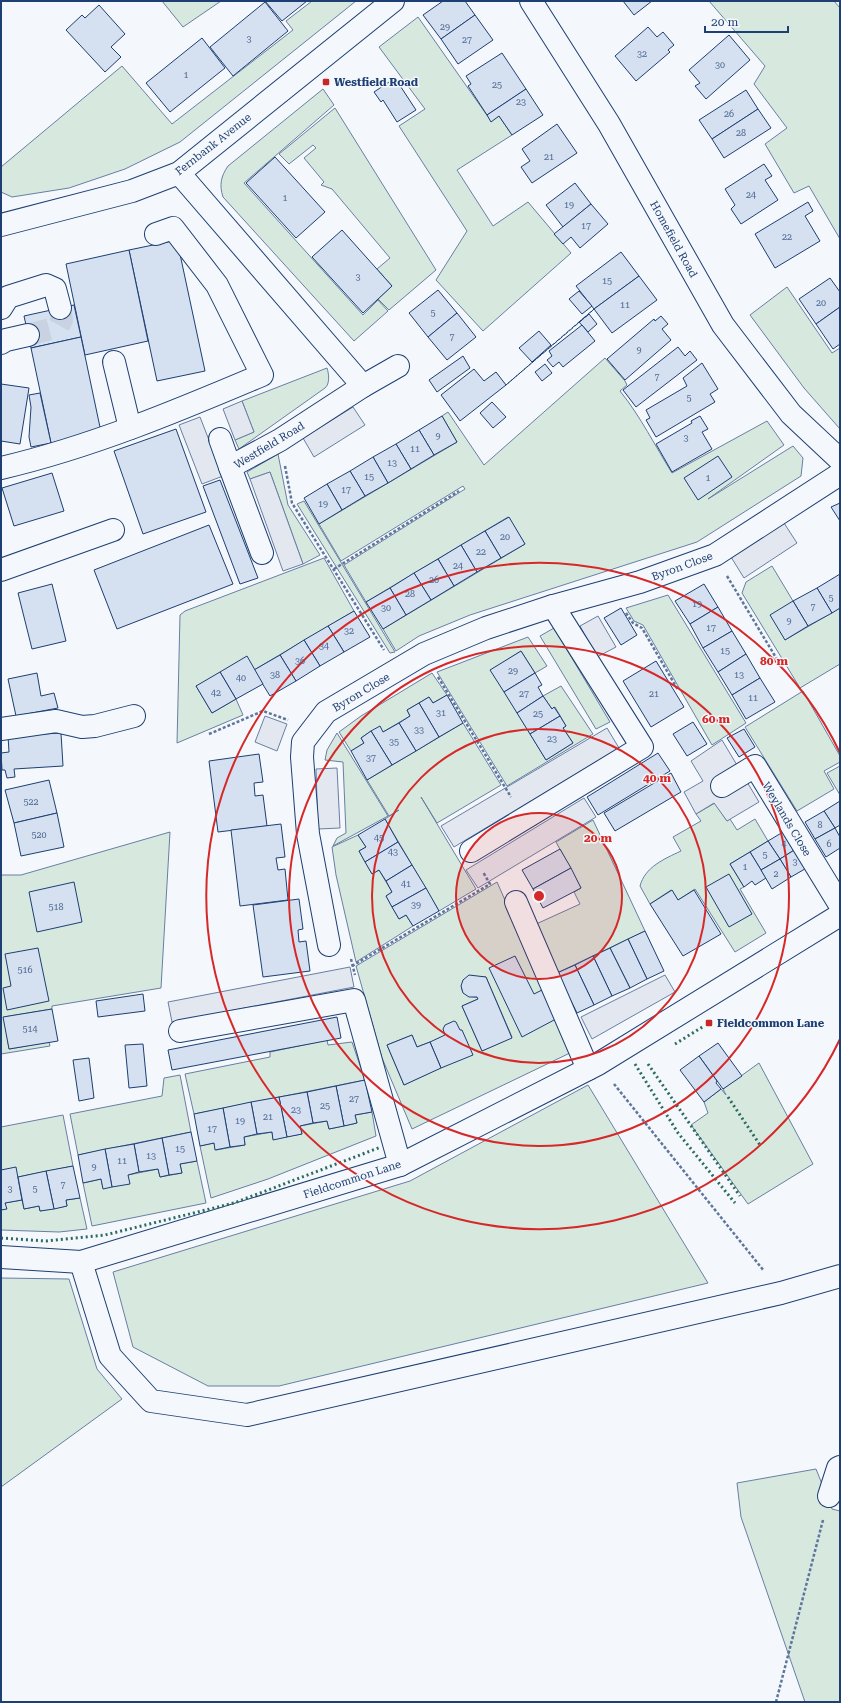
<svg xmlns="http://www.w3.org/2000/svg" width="841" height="1703" font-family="'Roboto Serif',serif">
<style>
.green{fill:#d7e8df;stroke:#687fa3;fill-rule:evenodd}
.parking{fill:#e3e8f0;stroke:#687fa3}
.building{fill:#d5e0f0;stroke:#1d3f73}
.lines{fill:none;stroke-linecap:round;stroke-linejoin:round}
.minor-tunnel{stroke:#c9d2e0;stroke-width:22;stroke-dasharray:22 11;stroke-linecap:butt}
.minor-casing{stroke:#1d3f73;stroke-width:24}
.path{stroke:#5e769c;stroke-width:2.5;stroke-dasharray:3 2;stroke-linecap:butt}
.minor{stroke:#f4f7fb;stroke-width:22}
.hedge{stroke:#2c6c60;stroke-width:3;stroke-dasharray:2 3;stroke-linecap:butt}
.fence{stroke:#1d3f73;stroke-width:1;stroke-dasharray:5 2;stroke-linecap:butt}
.ring{fill:none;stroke:#d62828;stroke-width:2}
.poi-dot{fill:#c62828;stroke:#f4f7fb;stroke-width:1.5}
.labels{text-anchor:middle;stroke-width:3;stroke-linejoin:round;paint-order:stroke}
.number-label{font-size:9px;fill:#4b6792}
.poi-label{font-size:11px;font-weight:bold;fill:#1d3f73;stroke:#f4f7fb;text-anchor:start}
.street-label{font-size:11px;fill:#1d3f73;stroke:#f4f7fb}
.centre{fill:#d62828;stroke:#f4f7fb;stroke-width:2}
.ring-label{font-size:12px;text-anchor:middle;font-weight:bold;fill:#d62828;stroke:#f4f7fb;stroke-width:3;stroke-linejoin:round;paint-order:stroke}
</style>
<rect width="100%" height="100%" fill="#f4f7fb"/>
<g class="green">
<polygon points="162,1 221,1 183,27"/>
<polygon points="312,1 356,1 180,142 125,169 69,188 12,197 1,192 1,167 122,66 172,124 293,30 286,21"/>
<polygon points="709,1 834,1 840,8 840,239 809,186 794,193 765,144 787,128 754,84 765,66"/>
<polygon points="418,17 491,121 499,116 512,135 457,170 493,226 528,202 571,253 483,331 436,280 467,231 399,126 425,109 379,47"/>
<path d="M 323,89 L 334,105 L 244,183 L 363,315 L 378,300 L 388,311 L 354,341 L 223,197 C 219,185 221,176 228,166 Z"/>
<polygon points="335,108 436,270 389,310 378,299 392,286 377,269 390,258 332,189 321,185 324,182 304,158 316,148 313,145 289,164 279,154"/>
<polygon points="787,287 832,353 840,348 840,429 804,388 750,315"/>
<path d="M 605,358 L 625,381 L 627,385 L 620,391 C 641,417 655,446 672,473 L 767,421 L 784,445 L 708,499 L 793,446 L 803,458 L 801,476 L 697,542 L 470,615 L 419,636 L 396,651 L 383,629 L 525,544 L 508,517 L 366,602 L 344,565 L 465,489 L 463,486 L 341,561 L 319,524 L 457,442 L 442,416 L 448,412 L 484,465 Z"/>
<path d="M 327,368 C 329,374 330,384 325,388 L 239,449 L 235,440 L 254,432 L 242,401 Z"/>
<polygon points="278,454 288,505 320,555 303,564 270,472 250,479 247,472"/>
<polygon points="304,501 395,652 390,653 297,504"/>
<polygon points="324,558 354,611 254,670 196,686 212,713 236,699 243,715 177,743 180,615 185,611"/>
<polygon points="772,566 793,601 785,640 840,608 840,664 800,688 742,593 746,582"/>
<polygon points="668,595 746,723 712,745 643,625 634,621 626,608"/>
<polygon points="554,628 610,722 596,729 540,636"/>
<polygon points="528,637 547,666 535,673 521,651 491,670 546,760 573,743 563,728 566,726 555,707 552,709 543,696 561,686 593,734 507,786 437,672"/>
<polygon points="432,673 447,695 433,703 429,697 407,710 410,716 383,732 371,731 361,738 364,743 351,751 339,732 361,716"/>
<polygon points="803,691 840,756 840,762 824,771 834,789 797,811 745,727"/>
<polygon points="463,723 501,785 437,823 421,797 476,889 439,911 385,819 399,810 389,816 367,780"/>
<polygon points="337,733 388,816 333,846 337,838 346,833 343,762 325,760 327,750"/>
<polygon points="840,766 840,795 827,773"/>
<path d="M 715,803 L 727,821 L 730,819 L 737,830 L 755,819 L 768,841 L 730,864 L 744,887 L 740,889 L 766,933 L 735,952 L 695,889 L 678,900 L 671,890 L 650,904 L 640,886 C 645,867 664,859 681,851 L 673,837 L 701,821 L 696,814 Z"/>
<polygon points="593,820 645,931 557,973 534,925 580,904 574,892 581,888 556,842"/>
<polygon points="170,832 161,988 52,1006 52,1009 4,1017 9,1049 49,1042 50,1046 1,1054 1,875 21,875"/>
<polygon points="358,835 366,847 359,851 372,874 379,870 392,892 386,896 399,919 406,915 413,926 356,962 336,875 332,847"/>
<path d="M 497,882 L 572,1052 L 412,1129 L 382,1058 L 356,966 ZM 469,976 L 486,977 L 512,1037 L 482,1051 L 462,1006 L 478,999 L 477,997 C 461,997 456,986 469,976 ZM 412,1035 L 417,1047 L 430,1042 L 440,1068 L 404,1085 L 387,1045 Z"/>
<polygon points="327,1040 328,1045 352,1042 365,1080 194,1114 185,1074 270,1057 270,1052"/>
<polygon points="759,1063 813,1164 748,1204 691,1125 708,1113 704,1102 721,1089 726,1095 723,1089"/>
<polygon points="180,1075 191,1132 78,1155 70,1114 162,1096 164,1078"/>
<polygon points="588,1085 708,1283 279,1386 208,1386 133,1347 113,1272 410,1181"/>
<polygon points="372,1112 376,1136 268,1179 211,1198 200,1146 214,1143 216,1150 245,1145 244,1137 272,1132 273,1139 302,1134 300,1126 327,1121 329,1129 357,1123 355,1115"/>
<polygon points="63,1115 73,1166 18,1177 1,1170 1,1127"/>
<polygon points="197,1161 206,1203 92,1226 83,1183 101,1179 103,1188 128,1175 158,1169 160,1177 182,1173 180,1164"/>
<polygon points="80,1198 87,1229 59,1232 1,1230 1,1210 6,1208 5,1203 22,1200 24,1209 39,1206 40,1211 67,1206 66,1200"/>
<polygon points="1,1278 69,1279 97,1369 122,1399 1,1487"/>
<polygon points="816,1469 832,1509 840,1511 840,1702 805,1702 741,1517 737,1483"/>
</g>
<g class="parking">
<polygon points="242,401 254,432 235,440 223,409"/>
<polygon points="353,407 365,425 314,457 303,438"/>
<polygon points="200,417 223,476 202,484 179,425"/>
<polygon points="270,472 303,564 283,571 250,479"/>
<polygon points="784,523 797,543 744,578 731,557"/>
<polygon points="598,616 616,647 597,657 580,626"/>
<polygon points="265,716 287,724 277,751 255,742"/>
<polygon points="607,728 619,748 454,847 441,826"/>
<polygon points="722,740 759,802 727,821 714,803 696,814 684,792 703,781 691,761"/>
<polygon points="337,768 340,828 318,829 316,769"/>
<polygon points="584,798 596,817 478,888 466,870"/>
<polygon points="350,967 354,987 172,1022 168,1002"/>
<polygon points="665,975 675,992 592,1039 581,1017"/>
</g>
<g class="building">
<polygon points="265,1 307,1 282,21"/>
<polygon points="443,1 465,1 475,15 441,39 423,15"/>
<polygon points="623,1 652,1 634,15"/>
<polygon points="265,2 288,31 233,76 210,47"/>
<polygon points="99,5 125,34 111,47 121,57 105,72 66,30 82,15 85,18"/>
<polygon points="475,15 493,40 458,64 441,39"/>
<polygon points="648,27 657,37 663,32 674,45 668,50 670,52 636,81 615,56"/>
<polygon points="729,35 750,60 706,99 695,86 700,83 689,70"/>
<polygon points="202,38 225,68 170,112 146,83"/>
<polygon points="502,53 526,89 487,115 468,86 471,84 466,76"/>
<polygon points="395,78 416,110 397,122 383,100 381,102 374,92"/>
<polygon points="526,89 543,115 512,135 499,116 491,122 487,115"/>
<polygon points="746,90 758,109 712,139 699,120"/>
<polygon points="758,109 771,128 724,158 712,139"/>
<polygon points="557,124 577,153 532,183 521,167 530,161 522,149"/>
<polygon points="275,157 325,212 296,238 246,183"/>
<polygon points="764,164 772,176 765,180 778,200 741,224 731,209 735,205 725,189"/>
<polygon points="575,183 591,204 563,227 546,205"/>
<polygon points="808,202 813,211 805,216 820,241 775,268 755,234"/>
<polygon points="591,204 608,224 580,248 571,237 563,244 554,234"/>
<polygon points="342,230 392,286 363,313 312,257"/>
<polygon points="177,240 205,371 157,381 129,250"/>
<polygon points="129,250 148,341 85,355 66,264"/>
<polygon points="621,252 639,276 594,309 576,286"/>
<polygon points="639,276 657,300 612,333 594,309"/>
<polygon points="830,278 840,292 840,307 816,324 799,299"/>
<polygon points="438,290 457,313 428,337 409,313"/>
<polygon points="579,291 592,306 582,314 569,299"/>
<polygon points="74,305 81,337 31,348 24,316"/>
<polygon points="840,307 840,344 833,349 816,324"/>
<polygon points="457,313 476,337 447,360 428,337"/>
<polygon points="589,314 597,324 588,332 579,322"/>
<polygon points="661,316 668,324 662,329 671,340 625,380 607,359 654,319 655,321"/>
<polygon points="582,325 595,341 563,367 559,362 553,367 547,360 552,356 549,351"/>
<polygon points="539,331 551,345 532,362 519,348"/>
<polygon points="81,337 101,432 51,443 31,348"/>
<polygon points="678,347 685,356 690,351 697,360 636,407 623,390"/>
<polygon points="463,356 470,368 437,392 429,380"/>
<polygon points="702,363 718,389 710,394 715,402 656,437 646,420 650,418 646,410 687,386 683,378"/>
<polygon points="545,364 552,373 542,381 535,372"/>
<polygon points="474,369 484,381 496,372 506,385 460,421 441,395"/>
<polygon points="1,384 29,388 20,444 1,441"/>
<polygon points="40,393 51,443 31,447 29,437 31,407 29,395"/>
<polygon points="492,402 506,417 493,428 480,413"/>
<polygon points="442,416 457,442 434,455 419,430"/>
<polygon points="700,416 708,429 702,432 712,449 672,472 656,444 692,423 691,421"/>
<polygon points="176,429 206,512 143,534 114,451"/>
<polygon points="419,430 434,455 411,469 396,444"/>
<polygon points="396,444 411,469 388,483 373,457"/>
<polygon points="718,456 732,477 698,500 684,478"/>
<polygon points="373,457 388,483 365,496 350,471"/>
<polygon points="350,471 365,496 342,510 327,484"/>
<polygon points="52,473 64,511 14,526 2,488"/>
<polygon points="220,480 258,578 240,584 203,486"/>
<polygon points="327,484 342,510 319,524 304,498"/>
<polygon points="840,503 840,521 831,507"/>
<polygon points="509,517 525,544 501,558 485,531"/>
<polygon points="209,525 233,584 117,629 94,570"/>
<polygon points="485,531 501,558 477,572 461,545"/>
<polygon points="461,545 477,572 454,586 438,559"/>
<polygon points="438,559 454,586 431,600 414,573"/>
<polygon points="414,573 431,600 406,615 390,588"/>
<polygon points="840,574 840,608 832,613 817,588"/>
<polygon points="52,584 66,641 32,649 18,593"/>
<polygon points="704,584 718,607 690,624 675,601"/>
<polygon points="390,588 406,615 383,629 366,602"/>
<polygon points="817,588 832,613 808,626 793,601"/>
<polygon points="793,601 808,626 785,640 770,615"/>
<polygon points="718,607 732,631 703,648 690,624"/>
<polygon points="621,608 637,635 621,645 604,618"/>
<polygon points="354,611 370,637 344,652 328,626"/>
<polygon points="328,626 344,652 320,666 304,640"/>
<polygon points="732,631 746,654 718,672 703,648"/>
<polygon points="304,640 320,666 296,681 280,655"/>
<polygon points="521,651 535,673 504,692 490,670"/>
<polygon points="746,654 760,678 732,695 718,672"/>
<polygon points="280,655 296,681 270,696 254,670"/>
<polygon points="247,656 263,684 236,699 220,672"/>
<polygon points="656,661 684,707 651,727 623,681"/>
<polygon points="220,672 236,699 212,713 196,686"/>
<polygon points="37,673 41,696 54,693 58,708 16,716 8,679"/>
<polygon points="535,673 542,685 538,687 543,696 517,713 504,692"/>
<polygon points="760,678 775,702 746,719 732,695"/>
<polygon points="447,695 463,723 439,737 419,703 429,697 433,703"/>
<polygon points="543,696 552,709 554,707 560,716 530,734 517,713"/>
<polygon points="419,703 439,737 416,751 399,723 410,716 407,710"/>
<polygon points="560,716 566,726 563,728 573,743 546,760 530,734"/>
<polygon points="693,722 707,744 687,756 673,734"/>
<polygon points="399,723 416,751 392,765 371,731 380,726 383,732"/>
<polygon points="744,729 755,747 739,757 727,738"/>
<polygon points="371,731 392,765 367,780 351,751 364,743 361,738"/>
<polygon points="61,733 63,766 14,769 15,777 7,778 5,770 2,770 1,753 9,752 8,736"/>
<polygon points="658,753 670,771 598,815 587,797"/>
<polygon points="259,754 263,782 254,783 255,796 263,795 267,826 218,832 209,761"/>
<polygon points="671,773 681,792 615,831 604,813"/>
<polygon points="49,780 57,813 14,823 5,790"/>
<polygon points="840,801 840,825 835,828 824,811"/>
<polygon points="824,811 835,828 815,839 805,822"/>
<polygon points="57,813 64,847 21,856 14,823"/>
<polygon points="385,819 398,842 365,862 359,851 366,847 358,835"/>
<polygon points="281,824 285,857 276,858 278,870 285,869 288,900 240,906 231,830"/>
<polygon points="835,828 840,837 840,848 826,857 815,839"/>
<polygon points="788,829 799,847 780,859 768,841"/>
<polygon points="768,841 780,859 761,870 750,852"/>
<polygon points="398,842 412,865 386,881 379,870 372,874 365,862"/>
<polygon points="799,847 810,866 791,877 780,859"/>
<polygon points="560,849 571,868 533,889 522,870"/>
<polygon points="750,852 766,878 755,885 752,881 744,887 730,864"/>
<polygon points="780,859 791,877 772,889 761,870"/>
<polygon points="412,865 426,888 392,907 386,896 392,892 386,881"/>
<polygon points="571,868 581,888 543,908 533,889"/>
<polygon points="729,874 752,914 729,927 706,887"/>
<polygon points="74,882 82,922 37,932 29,892"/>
<polygon points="426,888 439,911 413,926 406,915 399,919 392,907"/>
<polygon points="672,890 678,900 694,890 721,934 683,956 650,904"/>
<polygon points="299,899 303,929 298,930 299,942 306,941 310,971 263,977 253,905"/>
<polygon points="645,931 664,971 647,979 628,939"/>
<polygon points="628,939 647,979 630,988 610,948"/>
<polygon points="38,948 49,1001 7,1010 3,988 11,986 5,954"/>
<polygon points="610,948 630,988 612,996 593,956"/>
<polygon points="515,956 534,994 542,990 556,1019 522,1037 489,968"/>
<polygon points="593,956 612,996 594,1005 575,965"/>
<polygon points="575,965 594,1005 577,1013 557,973"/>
<polygon points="469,975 486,977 512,1038 482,1051 462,1006 478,999 477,997 469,997 463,993 461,986 463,980"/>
<polygon points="143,994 145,1011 98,1017 96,1001"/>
<polygon points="52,1009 58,1041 9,1049 3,1017"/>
<polygon points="337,1017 341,1038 172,1070 168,1050"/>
<polygon points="454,1021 456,1022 460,1030 462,1030 473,1055 441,1068 430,1042 445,1035 443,1029 445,1025"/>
<polygon points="412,1035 417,1047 430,1042 441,1068 404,1085 387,1045"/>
<polygon points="718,1043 742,1076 723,1089 699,1056"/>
<polygon points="143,1044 147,1086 129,1088 125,1045"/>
<polygon points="699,1056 717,1081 716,1083 721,1089 704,1102 680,1070"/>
<polygon points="89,1058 94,1098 79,1101 73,1060"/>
<polygon points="365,1080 372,1112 355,1115 357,1123 344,1126 336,1086"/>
<polygon points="336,1086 344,1126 329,1129 327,1121 313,1123 307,1092"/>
<polygon points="307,1092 313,1123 300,1126 302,1134 287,1137 279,1097"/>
<polygon points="279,1097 287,1137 273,1140 272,1132 257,1134 251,1102"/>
<polygon points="251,1102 257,1134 244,1137 245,1145 230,1147 223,1108"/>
<polygon points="223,1108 230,1147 215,1150 214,1143 200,1146 194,1114"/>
<polygon points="191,1132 197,1161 180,1164 182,1173 169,1175 162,1138"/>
<polygon points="162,1138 169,1175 160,1177 158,1169 139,1172 134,1144"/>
<polygon points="134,1144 139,1172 128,1175 130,1184 112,1187 105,1149"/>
<polygon points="105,1149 112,1187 103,1189 101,1179 83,1183 78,1155"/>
<polygon points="73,1166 80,1198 66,1200 67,1206 54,1209 46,1171"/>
<polygon points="16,1167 22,1200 5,1203 7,1209 1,1210 1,1170"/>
<polygon points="46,1171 54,1209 40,1211 39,1206 24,1209 18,1177"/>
</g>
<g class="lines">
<polyline class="minor-tunnel" points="28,335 58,327 62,320 60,308"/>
<defs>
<g id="minor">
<polyline points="531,1 609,124 723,325 791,414 840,460"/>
<polyline points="179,173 363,386 398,366"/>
<polyline points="1,225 132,191 179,173 393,1"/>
<polyline points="1,308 8,297 46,285 55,289 60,308"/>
<polyline points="1,343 6,340 28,335"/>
<polyline points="114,362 130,428"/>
<polyline points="220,439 230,467"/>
<path d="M 1,468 C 91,447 177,411 262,375 L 217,285 L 173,228 L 156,234"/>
<polyline points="262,553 230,467 280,440 363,386"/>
<polyline points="1,570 113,530"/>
<polyline points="1,729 56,721 82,727 95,726 134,716"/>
<polyline points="722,786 755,766 840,905"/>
<polyline points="471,851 642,747 553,606"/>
<polyline points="516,902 588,1069"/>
<polyline points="329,945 308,834 302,757 303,742 326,712 424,654 486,628 553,606 640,582 715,555 840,474"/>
<polyline points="180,1031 354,1000 400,1165"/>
<polyline points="1,1257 81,1262 400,1165 598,1064 840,915"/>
<polyline points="81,1262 110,1356 151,1401 247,1415 781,1293 840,1276"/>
<polyline points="829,1496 838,1468 840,1467"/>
</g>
</defs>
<use href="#minor" class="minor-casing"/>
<g class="path">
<polyline points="285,466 292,503 384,650"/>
<polyline points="334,569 459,491"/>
<polyline points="727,576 781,666"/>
<polyline points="626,613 633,623 642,628 678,690"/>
<polyline points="438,677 511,797"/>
<polyline points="209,734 263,711 288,720"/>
<polyline points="351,959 355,975"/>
<polyline points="352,966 490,884 483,872"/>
<polyline points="614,1084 764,1271"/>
<polyline points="776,1702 823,1520"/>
</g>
<use href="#minor" class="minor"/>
<g class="hedge">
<polyline points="675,1044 704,1026"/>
<polyline points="635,1064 678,1133 735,1203"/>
<polyline points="648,1064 740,1196"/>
<polyline points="728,1097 760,1145"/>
<polyline points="1,1238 46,1241 105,1235 234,1203 381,1147"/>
</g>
<polygon class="fence" points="594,309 589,314 506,385"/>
</g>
<circle cx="539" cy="896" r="83" fill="#d62828" fill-opacity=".12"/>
<g class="ring">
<circle cx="539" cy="896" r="83"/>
<circle cx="539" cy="896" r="167"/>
<circle cx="539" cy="896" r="250"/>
<path d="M840 1039A333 333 0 1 1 840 753"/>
</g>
<g class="poi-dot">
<rect x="322" y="78" width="8" height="8" rx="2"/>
<rect x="705" y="1019" width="8" height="8" rx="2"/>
</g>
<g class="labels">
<g class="number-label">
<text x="445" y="30">29</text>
<text x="249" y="42">3</text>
<text x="467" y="43">27</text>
<text x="642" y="57">32</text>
<text x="720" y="68">30</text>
<text x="186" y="78">1</text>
<text x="497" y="88">25</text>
<text x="521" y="105">23</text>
<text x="729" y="117">26</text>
<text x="741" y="136">28</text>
<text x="549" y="160">21</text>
<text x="751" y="198">24</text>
<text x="285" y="201">1</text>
<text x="569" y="208">19</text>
<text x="586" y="229">17</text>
<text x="787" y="240">22</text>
<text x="358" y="280">3</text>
<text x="607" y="284">15</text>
<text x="821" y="306">20</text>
<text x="625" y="308">11</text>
<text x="433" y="316">5</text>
<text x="452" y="340">7</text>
<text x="639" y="353">9</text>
<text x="657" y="380">7</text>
<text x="689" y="401">5</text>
<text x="438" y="439">9</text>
<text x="686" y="441">3</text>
<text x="415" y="452">11</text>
<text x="392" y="466">13</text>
<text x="369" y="480">15</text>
<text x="708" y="481">1</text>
<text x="346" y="493">17</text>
<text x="323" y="507">19</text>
<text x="505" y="540">20</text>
<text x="481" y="555">22</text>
<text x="458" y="569">24</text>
<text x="434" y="583">26</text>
<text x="410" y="597">28</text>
<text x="831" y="601">5</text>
<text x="697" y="607">19</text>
<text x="813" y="610">7</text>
<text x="386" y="611">30</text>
<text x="789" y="624">9</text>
<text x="711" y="631">17</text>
<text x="349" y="634">32</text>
<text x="324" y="649">34</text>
<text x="725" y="654">15</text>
<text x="300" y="664">36</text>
<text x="513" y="674">29</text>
<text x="275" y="678">38</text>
<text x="739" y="678">13</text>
<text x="241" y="681">40</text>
<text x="216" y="696">42</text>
<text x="524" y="697">27</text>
<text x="654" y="697">21</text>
<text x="753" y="701">11</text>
<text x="441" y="716">31</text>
<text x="538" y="717">25</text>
<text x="419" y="733">33</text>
<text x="552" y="742">23</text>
<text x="394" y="745">35</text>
<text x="371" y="761">37</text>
<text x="31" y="805">522</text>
<text x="820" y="828">8</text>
<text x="39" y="838">520</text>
<text x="379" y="841">45</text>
<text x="784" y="847">4</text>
<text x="829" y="847">6</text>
<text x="393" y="855">43</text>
<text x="765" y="858">5</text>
<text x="795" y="865">3</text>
<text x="745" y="870">1</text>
<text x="776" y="877">2</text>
<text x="406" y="887">41</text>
<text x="416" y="908">39</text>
<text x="56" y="910">518</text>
<text x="25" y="973">516</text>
<text x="30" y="1032">514</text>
<text x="354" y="1102">27</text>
<text x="325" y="1109">25</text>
<text x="296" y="1113">23</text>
<text x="268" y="1120">21</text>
<text x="240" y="1124">19</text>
<text x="212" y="1132">17</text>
<text x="180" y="1152">15</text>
<text x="151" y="1159">13</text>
<text x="122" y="1164">11</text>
<text x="94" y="1170">9</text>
<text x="63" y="1188">7</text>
<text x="10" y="1192">3</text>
<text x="35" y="1192">5</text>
</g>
<g class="poi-label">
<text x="334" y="86">Westfield Road</text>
<text x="717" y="1027">Fieldcommon Lane</text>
</g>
<g class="street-label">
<text transform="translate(213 144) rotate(-38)" y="4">Fernbank Avenue</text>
<text transform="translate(674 239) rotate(61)" y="4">Homefield Road</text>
<text transform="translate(269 445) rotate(-31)" y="4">Westfield Road</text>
<text transform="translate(682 566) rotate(-20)" y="4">Byron Close</text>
<text transform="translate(361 692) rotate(-31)" y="4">Byron Close</text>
<text transform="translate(787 819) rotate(59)" y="4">Weylands Close</text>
<text transform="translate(352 1179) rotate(-18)" y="4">Fieldcommon Lane</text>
</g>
</g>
<circle cx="539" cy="896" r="6" class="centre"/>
<g class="ring-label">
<text x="774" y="665">80 m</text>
<text x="716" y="723">60 m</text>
<text x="657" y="782">40 m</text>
<text x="598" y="842">20 m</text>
</g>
<rect width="841" height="1703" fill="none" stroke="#1d3f73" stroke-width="4"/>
<path d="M705 26v6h83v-6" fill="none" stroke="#1d3f73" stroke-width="2"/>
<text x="711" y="26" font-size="12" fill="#1d3f73" stroke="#f4f7fb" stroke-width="3" paint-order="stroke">20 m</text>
</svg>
